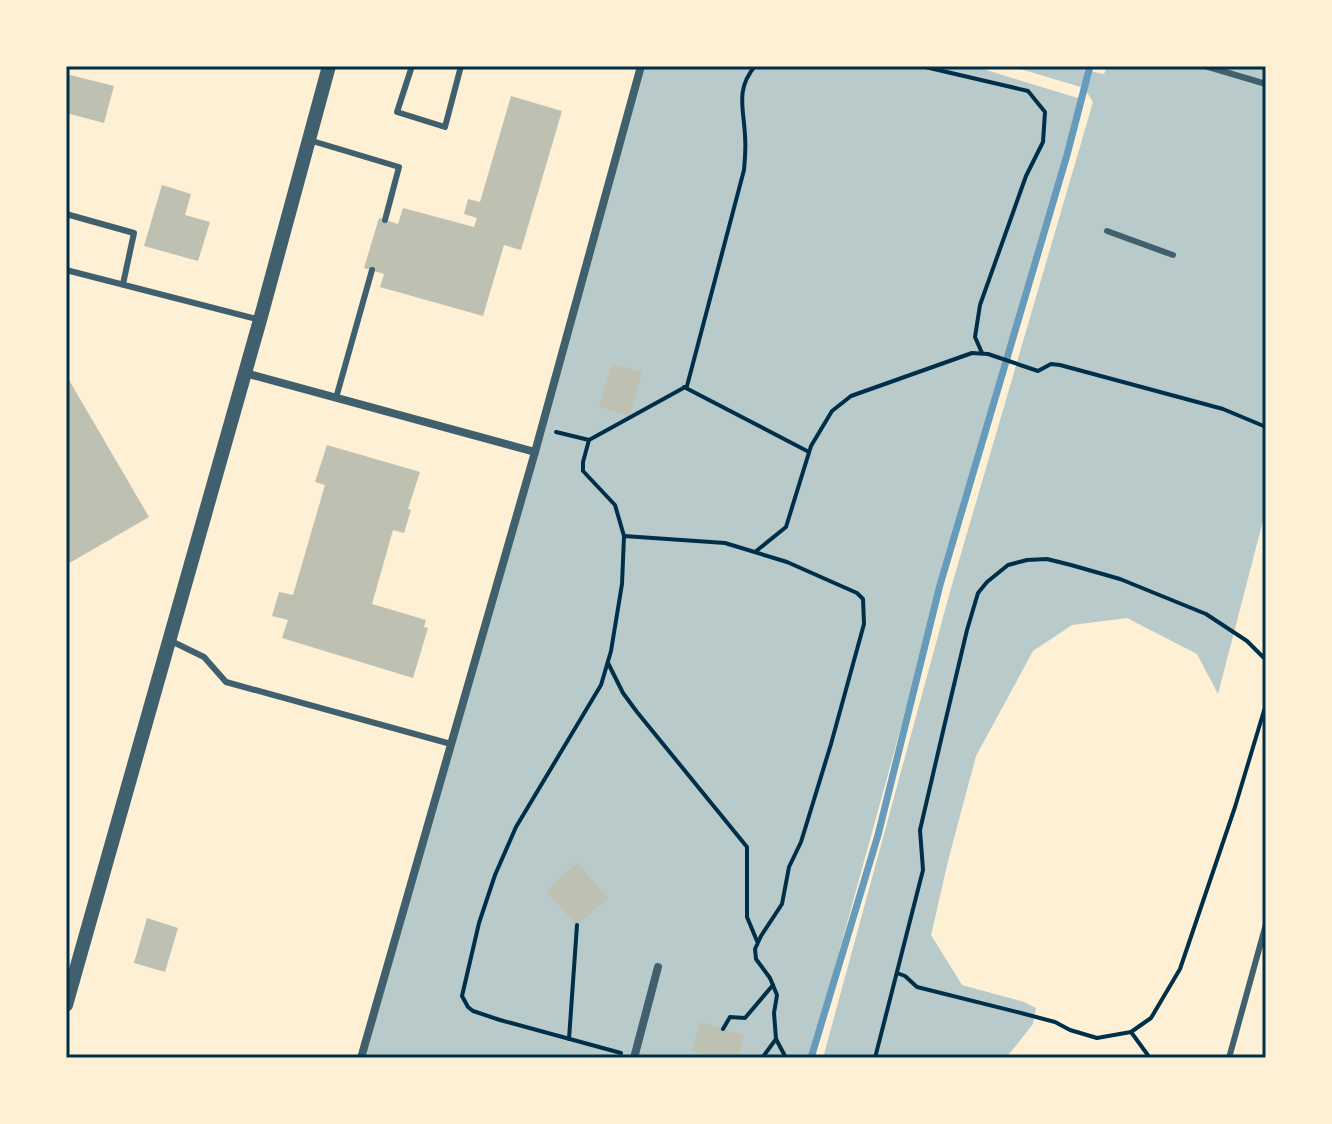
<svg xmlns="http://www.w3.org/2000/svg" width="1332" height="1124" font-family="Literata,serif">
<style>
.green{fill:#b9caca}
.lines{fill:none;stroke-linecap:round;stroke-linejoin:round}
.stream{stroke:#669bbc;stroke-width:7}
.building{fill:#bec0b2}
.path{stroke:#003049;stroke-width:4}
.service{stroke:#3f606c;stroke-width:6}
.minor{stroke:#3f606c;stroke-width:8}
.tertiary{stroke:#3f606c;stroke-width:14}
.neatline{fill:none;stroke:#003049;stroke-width:3}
</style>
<rect width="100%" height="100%" fill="#fdf0d5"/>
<g class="green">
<polygon points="641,66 973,66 1081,99 940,585 810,1058 361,1058"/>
<polygon points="1010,66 1066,66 1104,74 1107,66 1266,66 1266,509 1218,694 1197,654 1127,618 1072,625 1033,651 976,756 949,857 931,935 962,985 1024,1002 1036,1008 1033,1024 1006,1058 823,1058 951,588 1093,102 1084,88"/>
</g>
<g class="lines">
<polyline class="stream" points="811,1058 878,835 940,585 1067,155 1090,66"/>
</g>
<g class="building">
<polygon points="66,74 114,86 104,123 66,113"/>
<polygon points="511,96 562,111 521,250 504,245 483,316 380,287 384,274 364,268 379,218 398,224 403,208 474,227 477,218 464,214 468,199 480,202"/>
<polygon points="162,185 191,194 185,215 210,222 198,261 144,246"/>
<polygon points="612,364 642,372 630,416 599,407"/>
<polygon points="66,375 149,517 66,565"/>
<polygon points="327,445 420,472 408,509 411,510 404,533 393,530 372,604 426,620 424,627 428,628 413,678 282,638 288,620 272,616 279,592 293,595 325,485 315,482"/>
<polygon points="577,863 608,898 577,925 546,891"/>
<polygon points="147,918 178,928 165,972 134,963"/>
<polygon points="700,1022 744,1035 738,1058 717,1058 692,1051"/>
</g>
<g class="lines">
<g class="path">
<polyline points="921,66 1028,91 1045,112 1043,142 1026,176 980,305 975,337 982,353"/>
<polyline points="684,387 809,452"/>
<polyline points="556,432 589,440"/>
<path d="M 624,536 L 615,505 L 583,471 L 583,462 L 589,440 L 687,386 L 744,170 C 745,159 746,147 745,136 C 744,109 735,90 755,66"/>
<polyline points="755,552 786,527 811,446 832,411 851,396 972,353 988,354 1038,371 1051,364 1060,365 1223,409 1266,427"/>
<polyline points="608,663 623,693 637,712 747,847 747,917 757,941"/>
<polyline points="897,973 905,976 917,987 1021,1013 1055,1022 1070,1030 1097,1038 1131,1032 1151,1018 1180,969 1235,807 1266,704"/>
<polyline points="723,1029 730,1017 745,1018 773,985"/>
<polyline points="1131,1032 1150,1058"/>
<polyline points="569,1039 577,925"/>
<polyline points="776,1039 786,1058"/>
<polyline points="621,1053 500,1020 473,1011 468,1007 462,996 479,923 495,875 516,827 601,685 611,651 622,584 624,536 725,543 787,562 857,593 863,599 864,624 831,744 801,842 789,867 782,904 761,936 755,949 756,959 770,978 777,995 774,1013 776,1039 762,1058"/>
<polyline points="875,1058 923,870 920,830 944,727 967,630 978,593 987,582 1008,565 1027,560 1047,559 1071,565 1120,579 1206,614 1247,641 1266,660"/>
</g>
<g class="service">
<polyline points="412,66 397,112 445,127 461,66"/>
<polyline points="1205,66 1266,84"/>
<polyline points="309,140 399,167 385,220"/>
<polyline points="66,214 134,233 123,284"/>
<polyline points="1107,231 1173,255"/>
<polyline points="66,270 260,320"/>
<polyline points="336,398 372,270"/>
<polyline points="169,640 204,657 226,682 451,744"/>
<polyline points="1229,1058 1266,924"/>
</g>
<g class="minor">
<polyline points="245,373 535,452"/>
<polyline points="361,1058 535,452 641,66"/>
<polyline points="634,1058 658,967"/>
</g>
<polyline class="tertiary" points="66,1005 260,320 329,66"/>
</g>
<rect width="1332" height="1124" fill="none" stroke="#fdf0d5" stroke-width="136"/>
<rect x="68" y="68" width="1196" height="988" class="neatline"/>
</svg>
